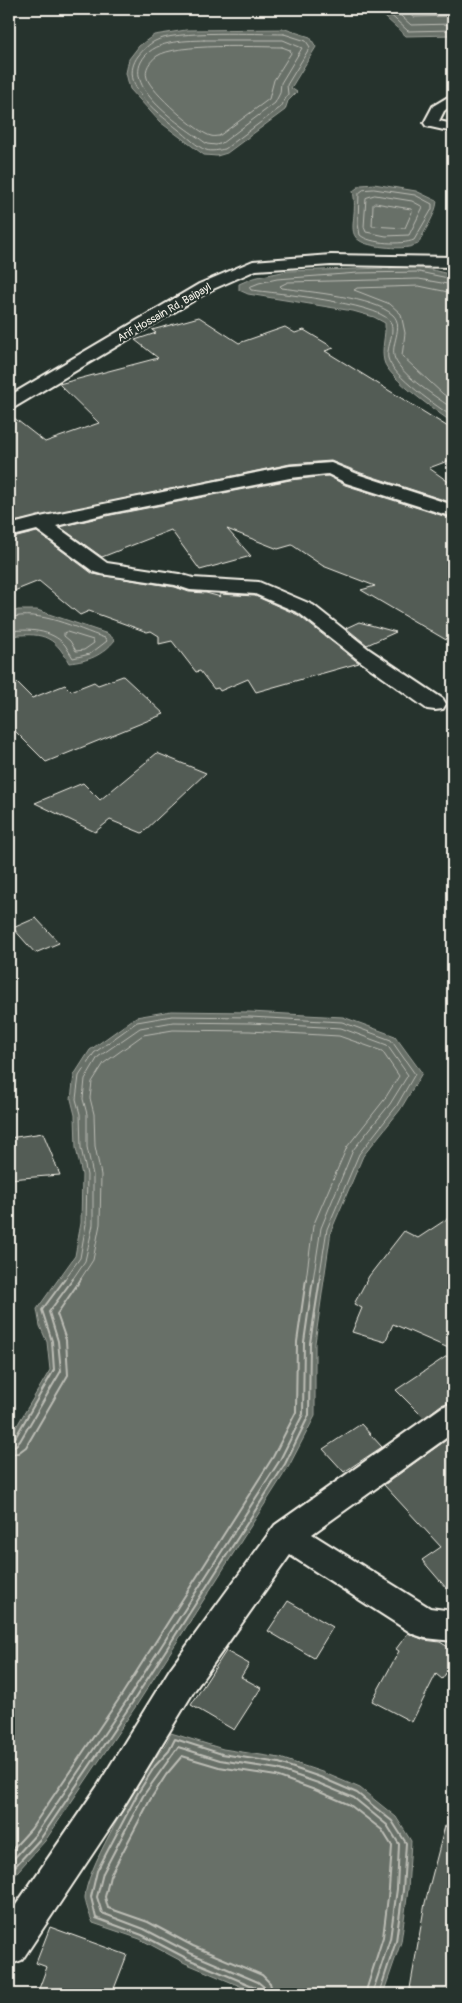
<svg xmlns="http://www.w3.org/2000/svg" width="462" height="2003" font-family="Pangolin,sans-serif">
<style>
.water{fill:#676f68;stroke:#9fa39b}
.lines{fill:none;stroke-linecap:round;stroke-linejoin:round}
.shore-far1{stroke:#bcbdb5;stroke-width:1}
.shore{stroke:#bcbdb5;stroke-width:2}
.building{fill:#525c55;stroke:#f4f1e8}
.street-casing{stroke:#f4f1e8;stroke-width:4}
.street{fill:#26332d;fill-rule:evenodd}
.labels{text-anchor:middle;stroke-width:4.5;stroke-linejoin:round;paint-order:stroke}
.far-street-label{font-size:11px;fill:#f4f1e8;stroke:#26332d}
</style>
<rect width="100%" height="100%" fill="#26332d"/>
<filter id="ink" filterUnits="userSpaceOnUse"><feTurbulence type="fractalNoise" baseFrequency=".02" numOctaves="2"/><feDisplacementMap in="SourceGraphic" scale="10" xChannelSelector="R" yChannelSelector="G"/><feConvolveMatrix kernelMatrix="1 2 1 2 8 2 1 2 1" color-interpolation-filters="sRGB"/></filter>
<g filter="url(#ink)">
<g class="water">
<polygon points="376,9 453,9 453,35 406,36"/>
<polygon points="285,29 310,37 316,47 291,88 297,92 288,101 285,110 227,153 217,156 204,155 160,122 130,89 126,73 129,59 139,46 154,35 186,30"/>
<path d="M 374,184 L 416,191 L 437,201 C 436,215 424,231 418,244 C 408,249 395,248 384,247 C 336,242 360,224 353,191 L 361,185 Z"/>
<path d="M 420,267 L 453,275 L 453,423 C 439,413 387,377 384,361 C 381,348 386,336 385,323 L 374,317 L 353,311 L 248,294 L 239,290 L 239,284 L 253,278 L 287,271 Z"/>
<path d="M 18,610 L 37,610 L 108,634 L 115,640 C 102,656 88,661 69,663 C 53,633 40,633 9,636 L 9,614 Z"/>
<polygon points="171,1011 250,1012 343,1017 395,1036 422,1073 400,1110 363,1156 331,1231 315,1343 315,1416 289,1466 136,1706 45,1841 9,1881 9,1439 50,1370 47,1342 40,1326 37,1309 75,1256 81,1223 82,1175 76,1148 75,1115 71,1099 74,1075 90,1050 136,1017"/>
<path d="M 171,1733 L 223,1749 L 280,1758 L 322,1772 L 360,1788 L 396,1817 L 411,1841 L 408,1890 L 401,1942 L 383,1994 L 259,1994 L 185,1963 L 140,1939 L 93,1923 C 90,1916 86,1906 85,1898 C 85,1872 131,1795 146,1771 C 155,1757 165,1748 171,1733 Z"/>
</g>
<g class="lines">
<g class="shore-far1">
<polyline points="384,9 408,31 453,30"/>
<polyline points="393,9 411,25 453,24"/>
<polyline points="404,9 414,17 453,16"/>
<path d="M 284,34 L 306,41 L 310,47 L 287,85 L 288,94 L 281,107 L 225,149 C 219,150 212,152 206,150 C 197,147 187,136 179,130 C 158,113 117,85 138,56 C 143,50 149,44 155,41 C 175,30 257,34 284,34 Z"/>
<path d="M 204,40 L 283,40 L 302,48 L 281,83 L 280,93 L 275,103 L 222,143 L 216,145 L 207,144 C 187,129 126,92 141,62 C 152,40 183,41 204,40 Z"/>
<path d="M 282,47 L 290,50 L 291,53 L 274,80 L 269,99 L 219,136 C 216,136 214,137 211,136 C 199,134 150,91 147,78 C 144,69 150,61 157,56 C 176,43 256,47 282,47 Z"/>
<path d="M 374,189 L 415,195 L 432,204 L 432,209 L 414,240 C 402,245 370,244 360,235 L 358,224 L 359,193 L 363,190 Z"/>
<polygon points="375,195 412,201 423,207 409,235 386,236 366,232 364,227 366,198"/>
<polygon points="375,203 411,209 412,212 405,228 372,226 373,205"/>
<path d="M 453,279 L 419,272 L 358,273 L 277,279 L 259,283 L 249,287 L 251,290 C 276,293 375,303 389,320 C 397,330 386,347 388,358 C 392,376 438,407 453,417"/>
<path d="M 453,285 L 419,279 L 288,282 L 280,286 L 282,288 C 309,292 374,297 393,315 C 405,327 389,345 395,359 C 403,377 437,397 453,409"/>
<polyline points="453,293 419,286 357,288 354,290 390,304 401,314 405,333 402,356 443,394 453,400"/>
<path d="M 9,618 C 40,609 75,628 105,638 L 107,641 L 90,654 L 73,658 C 70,654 68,649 65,645 C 51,629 28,629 9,631"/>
<polygon points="67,632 93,640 94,643 84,650 76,651 70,641 64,636 64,633"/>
<polyline points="64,1280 80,1258 86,1224 87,1175 81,1148 80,1114 76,1099 79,1076 94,1053 137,1022 172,1016 250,1017 342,1022 391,1040 415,1074 396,1107 359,1154 327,1229 319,1280"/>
<polyline points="72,1280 85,1261 93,1225 93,1175 87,1147 87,1114 83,1099 85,1079 98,1057 140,1028 173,1022 250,1023 341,1028 387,1045 408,1075 390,1104 353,1150 321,1228 313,1280"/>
<polyline points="80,1280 93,1260 100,1224 101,1175 95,1146 94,1114 90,1098 92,1082 104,1063 143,1035 173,1030 250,1031 339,1036 382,1051 399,1076 384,1100 347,1147 313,1226 306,1280"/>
</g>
<g class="shore">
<polyline points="9,1441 15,1438 54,1370 52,1341 42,1310 65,1279"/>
<polyline points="9,1447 15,1446 20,1441 61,1371 58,1341 49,1312 73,1279"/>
<polyline points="9,1455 18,1453 26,1447 68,1375 66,1340 57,1314 81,1279"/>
<polyline points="9,1853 31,1829 121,1696 273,1457 296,1412 297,1342 306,1279"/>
<polyline points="9,1864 36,1834 127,1700 280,1460 303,1414 304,1342 313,1279"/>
<polyline points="9,1873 41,1838 132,1703 285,1464 309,1415 310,1343 320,1279"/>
<polyline points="259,1994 255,1987 188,1959 142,1935 96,1918 91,1897 97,1871 138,1793 155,1766 169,1751 175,1739 222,1754 279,1763 320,1777 357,1793 392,1821 406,1843 403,1890 396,1941 379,1994"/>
<polyline points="265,1994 264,1987 258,1982 190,1953 144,1929 102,1913 97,1897 103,1873 143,1796 178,1747 220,1760 277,1769 318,1783 354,1798 387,1825 399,1844 397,1889 390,1939 372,1994"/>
<polyline points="273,1994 270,1983 262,1975 193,1946 148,1922 108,1908 105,1897 110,1876 150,1800 166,1775 182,1756 219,1767 276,1776 315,1790 350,1805 382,1830 392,1846 389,1889 383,1937 365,1994"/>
</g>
</g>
<g class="building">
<polygon points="199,317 239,343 285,327 295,333 304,330 334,348 325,351 453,430 453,459 429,468 453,485 453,503 361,473 331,461 290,464 9,523 9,414 45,442 99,423 59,384 158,358 135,340 156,333 152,330"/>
<polygon points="328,476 345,485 453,519 453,644 361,590 375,586 323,566 292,545 278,549 227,529 251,556 200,570 171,530 102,557 60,527 106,516 290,480"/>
<polygon points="37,532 93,574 175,587 189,592 206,593 221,597 219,594 255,596 298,615 359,663 256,692 248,679 220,691 218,688 214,689 200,671 196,672 172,641 159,644 159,636 151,631 147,632 89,611 80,615 39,581 9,593 9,539"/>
<polygon points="359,622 396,632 367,645 346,628"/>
<polygon points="9,675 32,698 65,685 71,691 94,682 98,685 123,676 164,714 46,762 9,725"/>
<polygon points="157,753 206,773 142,833 110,820 95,832 35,803 83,783 100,800"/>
<polygon points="36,918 59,943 35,953 13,928"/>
<polygon points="43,1133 60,1175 9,1179 9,1138"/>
<polygon points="453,1215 453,1350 393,1324 385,1342 352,1332 362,1308 354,1304 369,1276 404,1231 418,1238"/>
<polygon points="453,1352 453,1401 441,1405 424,1418 396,1390"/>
<polygon points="361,1424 382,1447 344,1472 323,1449"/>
<polygon points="453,1435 453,1596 422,1560 441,1547 384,1485"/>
<polygon points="288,1601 333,1627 314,1658 268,1631"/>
<polygon points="408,1633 424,1640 440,1642 453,1650 453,1663 442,1679 436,1674 412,1722 372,1701 399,1651 396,1649"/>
<polygon points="226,1651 249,1664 241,1677 261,1688 234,1730 191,1705"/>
<polygon points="445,1826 453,1828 453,1994 409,1994 425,1903"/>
<polygon points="50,1927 127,1955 112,1994 37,1994 47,1967 36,1963"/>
</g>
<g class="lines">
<defs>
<g id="street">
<polygon points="453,94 453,104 444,111 439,121 453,124 453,132 426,126 424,123 433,106"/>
<polygon points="331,255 453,257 453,267 331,265 256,270 211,290 15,407 9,408 9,396 199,284 253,261"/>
<polygon points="331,463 360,475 453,505 453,517 346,483 328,474 290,478 106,514 56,526 107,563 179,574 193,578 259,582 313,605 370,650 443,699 446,704 443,709 435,710 427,709 356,658 299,613 255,594 190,590 175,585 101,574 94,572 37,530 9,537 9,525 40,517 290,466"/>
<polygon points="453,1403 453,1433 312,1534 430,1608 453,1611 453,1641 425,1638 413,1634 290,1555 194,1691 121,1811 22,1960 9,1965 9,1915 97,1787 170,1669 275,1525 442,1407"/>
</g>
</defs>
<use href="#street" class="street-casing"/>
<use href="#street" class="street"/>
</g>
</g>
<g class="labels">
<g class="far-street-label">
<text transform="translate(164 312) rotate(-30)" y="4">Arif Hossain Rd, Baipayl</text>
</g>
</g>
<rect width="462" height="2003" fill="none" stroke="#26332d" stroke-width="30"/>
<rect x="15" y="15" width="432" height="1973" fill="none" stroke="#f4f1e8" stroke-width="2" filter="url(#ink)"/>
</svg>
